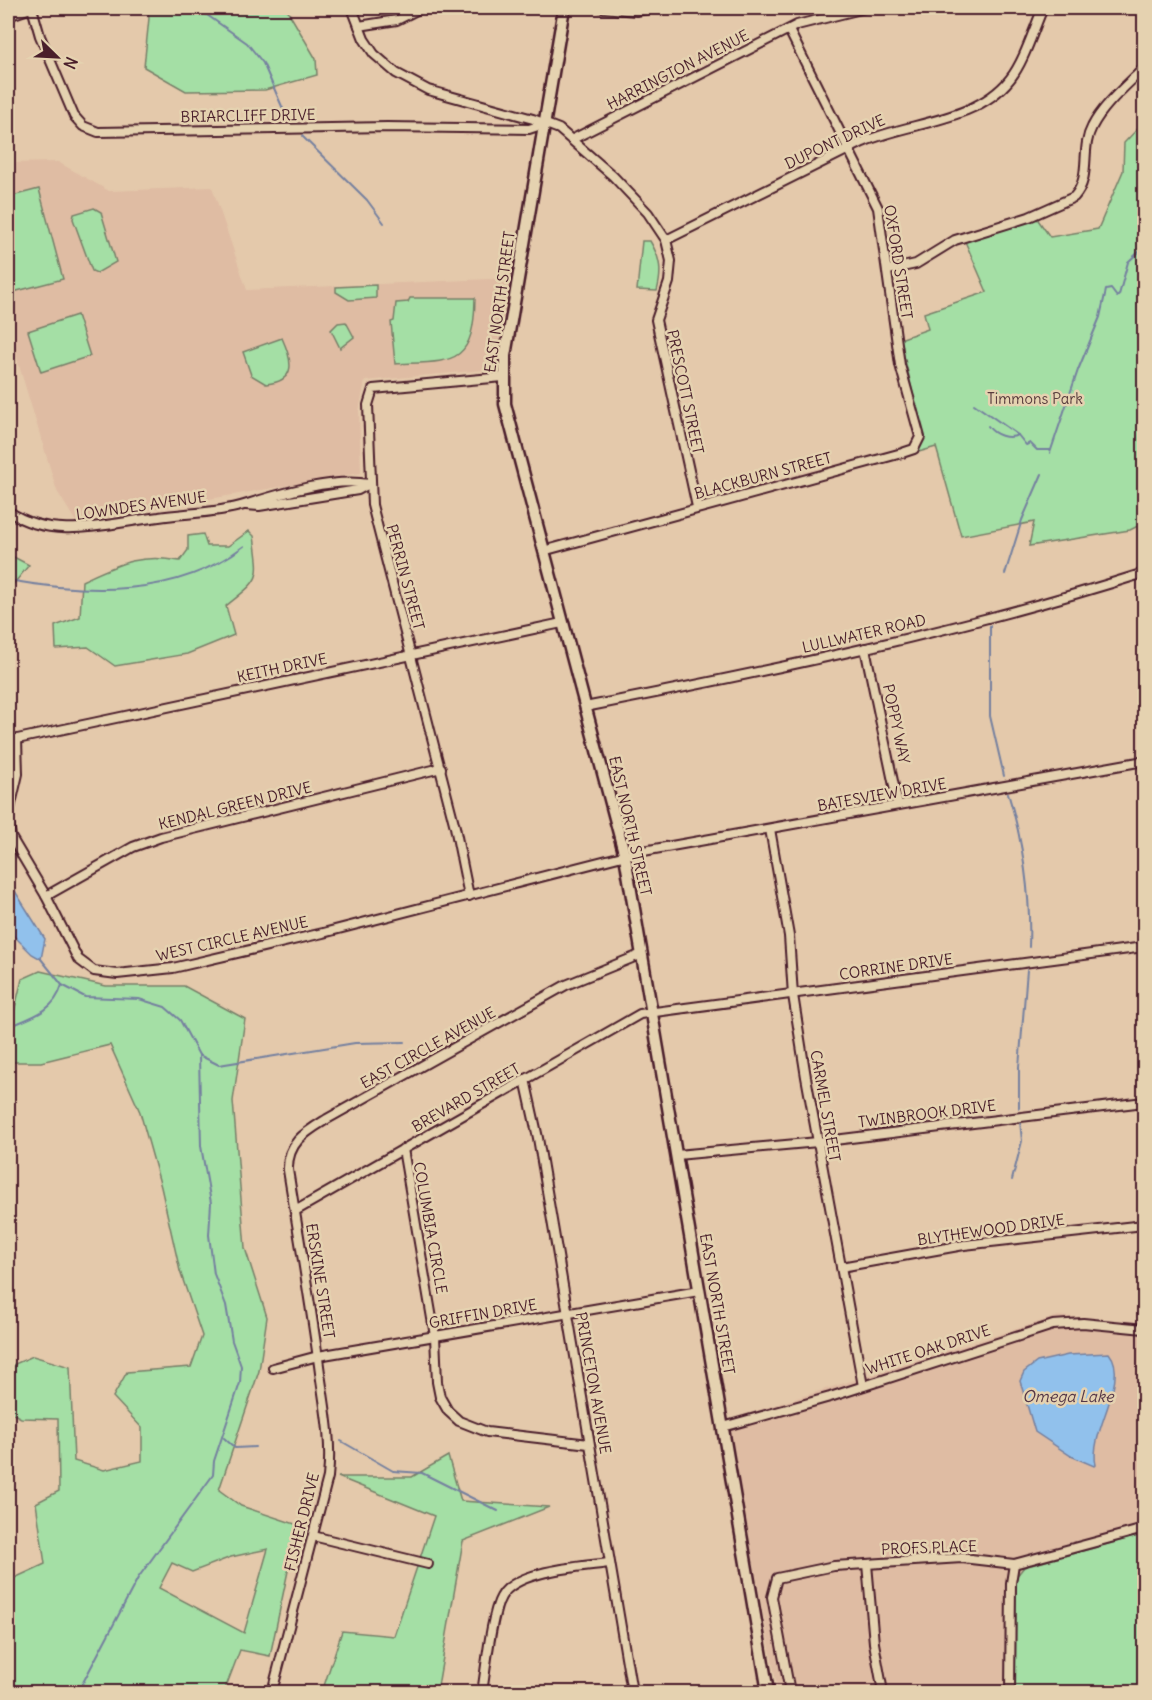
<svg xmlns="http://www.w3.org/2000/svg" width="1152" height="1700" font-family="Delius,sans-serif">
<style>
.built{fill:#dfbca3}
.green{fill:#a4dfa5;stroke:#777f68;stroke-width:1.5;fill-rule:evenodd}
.water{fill:#91c1ec;stroke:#75809f;stroke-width:1.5}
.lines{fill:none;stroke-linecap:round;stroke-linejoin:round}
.stream{stroke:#75809f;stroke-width:2}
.minor-casing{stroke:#4a1f2b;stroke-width:12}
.major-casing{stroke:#4a1f2b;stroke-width:15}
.minor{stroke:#e5d2b0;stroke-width:8}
.major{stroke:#e5d2b0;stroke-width:10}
.labels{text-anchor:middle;stroke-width:5;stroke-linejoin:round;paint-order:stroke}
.street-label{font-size:15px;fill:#4a1f2b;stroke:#e5d2b0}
.park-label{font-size:15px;fill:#583c3d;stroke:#e5d2b0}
.water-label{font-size:16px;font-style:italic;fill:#553748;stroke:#e5d2b0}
</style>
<rect width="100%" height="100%" fill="#e4c9ab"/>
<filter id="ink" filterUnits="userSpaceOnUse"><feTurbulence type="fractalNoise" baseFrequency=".0167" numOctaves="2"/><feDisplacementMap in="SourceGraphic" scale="12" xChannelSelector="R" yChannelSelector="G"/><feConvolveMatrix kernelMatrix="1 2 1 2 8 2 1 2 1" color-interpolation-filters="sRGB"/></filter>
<g filter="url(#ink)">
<g class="built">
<polygon points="58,162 109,191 212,187 247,290 511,278 494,369 365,381 359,411 361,473 76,522 57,491 8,329 8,163"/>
<polygon points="1058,1316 1144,1322 1144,1692 778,1692 727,1420"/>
</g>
<g class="green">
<polygon points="147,8 286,8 316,59 317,75 265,90 186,91 144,67 149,18"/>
<polygon points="1144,122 1144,523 1130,530 1029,546 1034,522 961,536 936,447 919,452 922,431 900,339 928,329 924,313 987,292 964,239 1036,217 1050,237 1098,229 1123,171 1124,143"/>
<polygon points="39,189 63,279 13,292 8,270 8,197"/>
<polygon points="94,208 101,212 116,262 97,273 92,271 73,219 74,214"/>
<path d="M 642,241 L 650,241 C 661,259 662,272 657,291 L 637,290 Z"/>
<polygon points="376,285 376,298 349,300 336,292 336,287"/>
<path d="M 410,298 L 475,298 C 474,367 452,361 395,364 L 391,322 L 394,321 L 396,303 L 408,302 Z"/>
<polygon points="77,315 90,356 41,372 28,331"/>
<polygon points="346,322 354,337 340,348 331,330 338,323"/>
<path d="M 282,338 C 292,360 298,381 266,384 L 251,375 L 243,352 Z"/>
<path d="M 249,531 L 254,536 C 260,581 262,577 226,606 L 234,635 L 187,654 L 115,666 L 88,647 L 56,649 L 55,626 L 80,617 L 82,581 C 119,564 140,553 180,561 L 188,550 L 188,536 L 203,534 L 207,546 L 228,546 Z"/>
<polygon points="8,554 29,565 8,591"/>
<path d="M 40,971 L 106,986 L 184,986 L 245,1019 L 233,1101 L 245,1248 L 267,1317 L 259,1371 L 219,1490 L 241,1506 L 301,1526 L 292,1552 L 270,1656 L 240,1650 L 224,1692 L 8,1692 L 8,1581 L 45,1564 L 36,1503 L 59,1491 L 58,1419 L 21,1418 L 8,1411 L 8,1367 L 33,1356 L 70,1367 L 74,1461 L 104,1470 L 142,1461 L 142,1428 L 113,1397 L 127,1372 L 191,1367 L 202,1336 L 180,1271 L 161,1187 L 140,1112 L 110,1045 L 41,1062 L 8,1062 L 8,1023 L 12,1020 L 22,979 ZM 268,1549 L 244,1633 L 159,1588 L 172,1563 L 192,1572 L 231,1557 Z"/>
<polygon points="448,1456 461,1501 549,1507 463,1541 437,1692 322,1692 342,1631 394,1636 434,1516 338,1477 412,1477"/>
<polygon points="1144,1534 1144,1692 1015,1692 1016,1577 1024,1567"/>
</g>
<g class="water">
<polygon points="8,880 45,939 41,959 32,954 8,930"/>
<path d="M 1109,1353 C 1131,1379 1088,1433 1096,1465 L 1094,1466 L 1071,1456 L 1035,1432 L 1020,1381 L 1024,1372 L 1037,1362 L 1068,1355 Z"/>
</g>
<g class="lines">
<g class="stream">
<polyline points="197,8 247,43 263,63 287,118"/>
<polyline points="302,136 367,200 384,223"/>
<polyline points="974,404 1018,435 1026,445 1030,443 1037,450 1050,450"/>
<path d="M 988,426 C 994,435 1008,440 1018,435"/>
<polyline points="1050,453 1078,370 1100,317 1106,290 1111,289 1117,297 1119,295 1128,262 1144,247"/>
<polyline points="1005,574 1022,520 1042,474"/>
<path d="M 8,580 C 87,594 176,598 244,546"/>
<polyline points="990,626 990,716 1004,776"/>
<path d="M 1008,793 C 1023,841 1031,897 1029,947"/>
<polyline points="41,959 62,985 85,997 139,999 165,1007 180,1020 199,1055 201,1146 211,1203 209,1235 214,1274 226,1305 232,1341 241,1366 240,1383 214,1461 213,1475 138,1578 78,1692"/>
<path d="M 8,1027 C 32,1017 54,1012 62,985"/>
<polyline points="199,1055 219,1065 355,1043 405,1042"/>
<polyline points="1019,1108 1019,1067 1027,970"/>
<polyline points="1012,1180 1022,1141 1020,1121"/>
<polyline points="224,1438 235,1448 255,1447"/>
<polyline points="341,1441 393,1471 422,1473 498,1511"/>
</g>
<defs>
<g id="minor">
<polyline points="32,8 40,36 74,116 83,126 98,132 387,127 529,129 544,124"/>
<polyline points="352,8 364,39 374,54 396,73 428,90 533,119 559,129 613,176 648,213 666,240 671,261 669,282 656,320 697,507"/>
<polyline points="603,8 636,11 654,8"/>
<polyline points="8,16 31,8"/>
<polyline points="359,26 397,20 421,8"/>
<polyline points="573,139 797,25 865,8"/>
<path d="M 666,240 L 863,142 C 909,122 976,122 1010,79 C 1024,62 1034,28 1043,8"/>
<path d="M 888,270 L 916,264 L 955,240 L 1029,217 L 1074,197 C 1092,177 1080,149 1092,127 C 1103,105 1127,85 1144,68"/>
<polyline points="246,505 259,506 358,490 369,484"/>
<path d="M 8,511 C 53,542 109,523 159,517 C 186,513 218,513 244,505 C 280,494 332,477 369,484"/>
<polyline points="543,551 902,453 914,449 920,437 900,365 878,208 789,30"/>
<polyline points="865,648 898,805"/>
<path d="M 585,707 C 773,670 962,631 1144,573"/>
<polyline points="17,739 18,774 8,817 11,837 46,896 78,959 94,971 117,974 173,968 323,933 638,852 1144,761"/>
<polyline points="8,741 562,623"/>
<polyline points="770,829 789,936 793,995 806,1077 863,1386"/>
<polyline points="46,896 133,847 161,837 441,768"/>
<polyline points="469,896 455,827 372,505 368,405 373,389 503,377"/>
<polyline points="525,1079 538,1138 632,1692"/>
<polyline points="403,1149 435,1336 437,1382 440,1397 448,1411 459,1421 487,1432 589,1444"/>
<polyline points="677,1155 818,1142 1144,1102"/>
<polyline points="295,1211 640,1014 1144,947"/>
<polyline points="841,1267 964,1245 1144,1225"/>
<polyline points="273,1368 318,1356 699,1291"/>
<polyline points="723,1427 830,1397 1053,1325 1083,1323 1144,1329"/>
<polyline points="313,1536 428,1564"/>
<polyline points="867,1564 874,1643 883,1692"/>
<polyline points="1014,1564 1144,1529"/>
<path d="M 272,1692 L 328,1477 C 332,1442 325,1408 320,1373 C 311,1305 299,1237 288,1170 C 287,1142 306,1132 327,1119 L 566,985 L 642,954"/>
<path d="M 482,1692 C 486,1670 491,1614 501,1597 C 515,1570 581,1567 609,1563"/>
<polyline points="790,1692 772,1597 777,1578 834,1566 962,1558 1014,1564"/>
<polyline points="1010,1692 1011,1583 1014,1564"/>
</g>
<polyline id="major" points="564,8 505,356 505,404 625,856 768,1692"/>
</defs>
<use href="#minor" class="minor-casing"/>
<use href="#major" class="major-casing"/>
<use href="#minor" class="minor"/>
<use href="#major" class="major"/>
</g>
</g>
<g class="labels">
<g class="street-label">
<text transform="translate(678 70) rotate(-27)" y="5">HARRINGTON AVENUE</text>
<text transform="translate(248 116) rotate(-1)" y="5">BRIARCLIFF DRIVE</text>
<text transform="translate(835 142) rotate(-25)" y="5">DUPONT DRIVE</text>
<text transform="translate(898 262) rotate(81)" y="5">OXFORD STREET</text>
<text transform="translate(500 302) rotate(-82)" y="5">EAST NORTH STREET</text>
<text transform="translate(685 392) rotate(78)" y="5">PRESCOTT STREET</text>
<text transform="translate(763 476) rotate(-15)" y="5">BLACKBURN STREET</text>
<text transform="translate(141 506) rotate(-8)" y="5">LOWNDES AVENUE</text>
<text transform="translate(405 577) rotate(75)" y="5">PERRIN STREET</text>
<text transform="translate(864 634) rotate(-13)" y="5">LULLWATER ROAD</text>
<text transform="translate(282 668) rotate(-12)" y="5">KEITH DRIVE</text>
<text transform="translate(896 724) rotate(78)" y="5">POPPY WAY</text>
<text transform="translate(882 795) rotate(-10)" y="5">BATESVIEW DRIVE</text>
<text transform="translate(235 806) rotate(-14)" y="5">KENDAL GREEN DRIVE</text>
<text transform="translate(630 826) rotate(77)" y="5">EAST NORTH STREET</text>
<text transform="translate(232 939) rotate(-13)" y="5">WEST CIRCLE AVENUE</text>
<text transform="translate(896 967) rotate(-8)" y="5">CORRINE DRIVE</text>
<text transform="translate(428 1048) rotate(-29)" y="5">EAST CIRCLE AVENUE</text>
<text transform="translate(466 1098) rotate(-30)" y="5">BREVARD STREET</text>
<text transform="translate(825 1106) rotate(80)" y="5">CARMEL STREET</text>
<text transform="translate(927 1114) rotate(-7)" y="5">TWINBROOK DRIVE</text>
<text transform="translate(430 1228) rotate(80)" y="5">COLUMBIA CIRCLE</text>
<text transform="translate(991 1230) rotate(-8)" y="5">BLYTHEWOOD DRIVE</text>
<text transform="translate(320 1281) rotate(81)" y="5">ERSKINE STREET</text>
<text transform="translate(717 1304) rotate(80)" y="5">EAST NORTH STREET</text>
<text transform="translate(483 1314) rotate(-10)" y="5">GRIFFIN DRIVE</text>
<text transform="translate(928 1350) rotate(-18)" y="5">WHITE OAK DRIVE</text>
<text transform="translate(593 1383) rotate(80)" y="5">PRINCETON AVENUE</text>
<text transform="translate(302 1522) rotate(-76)" y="5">FISHER DRIVE</text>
<text transform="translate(929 1548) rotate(-2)" y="5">PROFS PLACE</text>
</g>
<g class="park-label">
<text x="1035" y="404">Timmons Park</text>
</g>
<g class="water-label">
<text x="1068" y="1402">Omega Lake</text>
</g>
</g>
<rect width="1152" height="1700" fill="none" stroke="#e5d2b0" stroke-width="30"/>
<rect x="15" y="15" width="1122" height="1670" fill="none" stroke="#4a1f2b" stroke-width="2" filter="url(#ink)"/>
<g transform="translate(57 57) rotate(114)" stroke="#e5d2b0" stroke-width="4.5" paint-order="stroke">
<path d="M0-4.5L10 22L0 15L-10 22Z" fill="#4a1f2b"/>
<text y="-9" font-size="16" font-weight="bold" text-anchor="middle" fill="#4a1f2b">N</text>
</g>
</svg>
